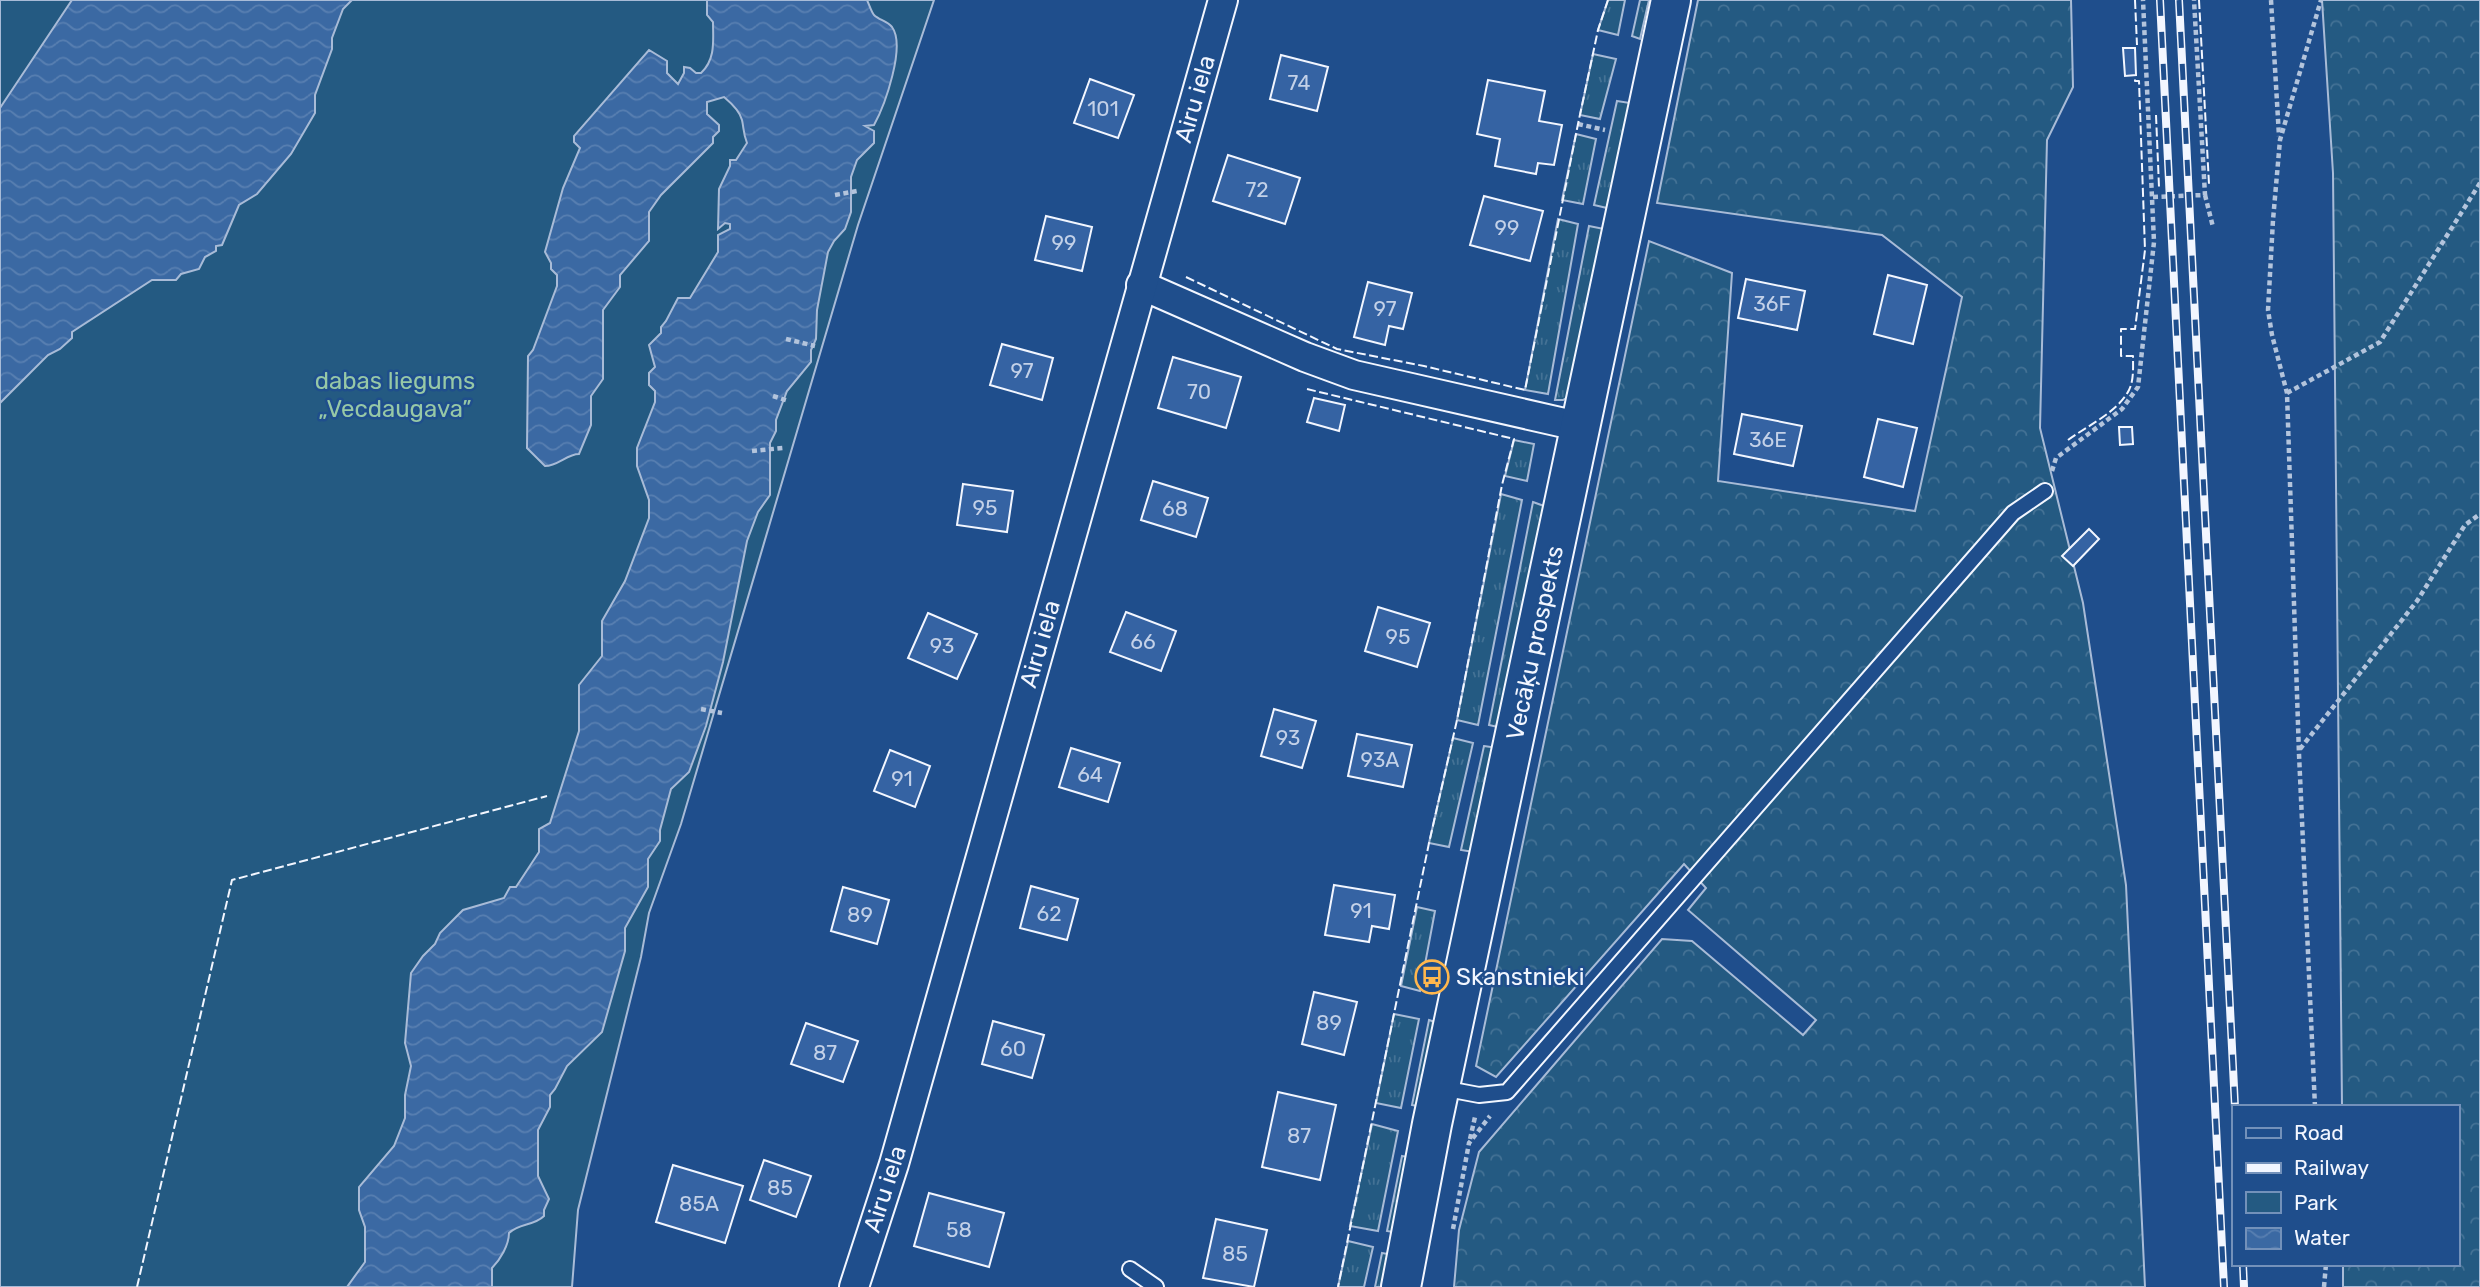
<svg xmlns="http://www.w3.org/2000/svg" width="2480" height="1287" font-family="Rubik,sans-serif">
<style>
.grass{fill:url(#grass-tufts);stroke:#a8bbd7;stroke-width:2}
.forest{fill:url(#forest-crowns);stroke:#a8bbd7;stroke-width:2}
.park{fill:#245a82;stroke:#a8bbd7;stroke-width:2}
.water{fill:url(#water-waves);stroke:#a8bbd7;stroke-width:2}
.building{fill:#3563a3;stroke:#f2f6ff;stroke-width:2}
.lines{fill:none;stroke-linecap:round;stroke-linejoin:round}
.service-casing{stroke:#f2f6ff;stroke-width:18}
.minor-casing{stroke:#f2f6ff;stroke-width:32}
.secondary-casing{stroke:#f2f6ff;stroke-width:42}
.path{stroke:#b3c4dc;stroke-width:4.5;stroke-dasharray:5 3.5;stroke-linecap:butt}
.service{stroke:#1f4e8c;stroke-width:14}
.minor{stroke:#1f4e8c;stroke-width:28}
.secondary{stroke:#1f4e8c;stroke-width:38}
.rail-casing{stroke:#f2f6ff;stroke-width:8}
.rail{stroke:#1f4e8c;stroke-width:5;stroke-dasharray:16;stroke-linecap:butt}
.fence{stroke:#f2f6ff;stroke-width:2;stroke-dasharray:9 3.5;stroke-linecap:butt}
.labels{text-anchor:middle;stroke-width:5;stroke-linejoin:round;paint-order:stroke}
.number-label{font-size:21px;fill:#c3d1e8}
.street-label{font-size:24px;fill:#f2f6ff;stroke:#1f4e8c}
.park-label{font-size:24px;fill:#97c8a6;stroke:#1f4e8c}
.poi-label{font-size:24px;fill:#f2f6ff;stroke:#1f4e8c;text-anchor:start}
</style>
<defs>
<pattern id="grass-tufts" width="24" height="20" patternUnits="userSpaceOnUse" patternTransform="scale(1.75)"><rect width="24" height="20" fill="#245a82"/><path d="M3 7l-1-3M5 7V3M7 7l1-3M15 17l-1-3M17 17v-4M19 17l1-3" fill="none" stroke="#447295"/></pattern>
<pattern id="forest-crowns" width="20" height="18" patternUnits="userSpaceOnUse" patternTransform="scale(1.75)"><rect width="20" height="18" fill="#245a82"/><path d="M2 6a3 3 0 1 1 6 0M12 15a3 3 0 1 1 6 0" fill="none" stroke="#447295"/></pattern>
<pattern id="water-waves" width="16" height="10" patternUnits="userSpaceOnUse" patternTransform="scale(1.75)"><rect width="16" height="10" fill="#3b69a3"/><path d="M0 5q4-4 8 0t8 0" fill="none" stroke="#587fb1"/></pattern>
</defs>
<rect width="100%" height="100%" fill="#1f4e8c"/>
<g class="grass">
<polygon points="1608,0 1625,0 1618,35 1598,30"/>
<polygon points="1640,0 1649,0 1640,39 1632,36"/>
<polygon points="1593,54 1616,59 1600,119 1580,115"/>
<polygon points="1617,101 1630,103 1607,208 1594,205"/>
<polygon points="1576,134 1596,139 1583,204 1562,200"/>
<polygon points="1558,219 1578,224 1548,394 1525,390"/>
<polygon points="1589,226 1604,229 1571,395 1563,400 1555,400"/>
<polygon points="1514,440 1534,444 1527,481 1505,476"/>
<polygon points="1501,494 1522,500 1478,725 1457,720"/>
<polygon points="1533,502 1544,506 1502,728 1489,725"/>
<polygon points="1453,738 1473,743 1449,847 1429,843"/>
<polygon points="1484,746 1498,748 1474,852 1461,850"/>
<polygon points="1417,907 1435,911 1420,991 1401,986"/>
<polygon points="1394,1014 1419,1019 1401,1108 1376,1103"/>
<polygon points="1429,1020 1435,1022 1417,1106 1412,1105"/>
<polygon points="1372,1124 1398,1131 1378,1231 1350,1226"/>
<polygon points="1402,1156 1408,1157 1393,1232 1387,1231"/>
<polygon points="1348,1241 1373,1247 1364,1287 1338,1287"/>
<polygon points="1382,1253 1388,1254 1381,1287 1375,1287"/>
</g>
<g class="forest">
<polygon points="1698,0 2071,0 2073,87 2047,140 2040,428 2083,603 2126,885 2145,1287 1454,1287 1459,1230 1479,1152 1662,939 1692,941 1803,1035 1816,1020 1688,910 1706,888 1684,864 1496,1077 1476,1066 1649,241 1732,273 1718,481 1915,511 1962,297 1882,235 1657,203"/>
<polygon points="2322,0 2480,0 2480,1287 2343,1287 2343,1264 2457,1264 2457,1107 2342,1107 2333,173"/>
</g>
<polygon class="park" points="0,0 934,0 858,225 681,824 649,913 641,957 578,1210 572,1287 0,1287"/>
<g class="water">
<polygon points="72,0 352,0 343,9 332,38 332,49 315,95 315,113 291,154 257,194 239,205 222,245 216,246 216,251 205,257 199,269 181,274 176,280 152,280 72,332 72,338 60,349 48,355 0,403 0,108"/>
<path d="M 707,0 L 867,0 C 869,4 871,11 874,15 C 879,20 887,21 892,27 C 906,46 885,105 874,125 L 865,126 L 874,131 L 874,143 L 857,160 L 851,177 L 851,212 L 845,229 L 834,241 L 828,252 L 817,310 L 816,339 L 811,350 L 811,362 L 787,391 L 776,420 L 776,431 L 770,443 L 770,495 L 758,512 L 747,541 L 723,662 L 706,726 L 689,772 L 671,789 L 660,830 L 660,841 L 648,859 L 648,887 L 625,928 L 625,951 L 602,1032 L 567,1066 L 555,1089 L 550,1095 L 550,1107 L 538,1130 L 538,1176 L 549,1199 L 544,1210 L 544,1216 C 534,1226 519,1223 509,1233 C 509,1245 500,1260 492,1268 L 492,1287 L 347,1287 L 365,1262 L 365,1227 L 359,1210 L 359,1187 L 394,1146 L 405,1118 L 405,1095 L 411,1066 L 405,1043 L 411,973 L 423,956 L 435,944 L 440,933 L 463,910 L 504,898 L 510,887 L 516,887 L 539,852 L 539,829 L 550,823 L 579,731 L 579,685 L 602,656 L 602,621 L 625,581 L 649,518 L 649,500 L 637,466 L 637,448 L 655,402 L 655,391 L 649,385 L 649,373 L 655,367 L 649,345 L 661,333 L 661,327 L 666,321 L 678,298 L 690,298 L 718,252 L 718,235 L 730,229 L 730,224 L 725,223 L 718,229 L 719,189 L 730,166 L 730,160 L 736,160 L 747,143 C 743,133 744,129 742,120 C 740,112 730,102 724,97 L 707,102 L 707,114 L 719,125 L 719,131 L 713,137 L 713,143 L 661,195 L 649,212 L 649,241 L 620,275 L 620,287 L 603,310 L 603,379 L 591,396 L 591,425 L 579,454 C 567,454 558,466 545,466 L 527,448 L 528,356 L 533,350 L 557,286 L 557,275 L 551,269 L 551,263 L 545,252 L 563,188 L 580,148 L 574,142 L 574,136 L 649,50 L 667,61 L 667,73 L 678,84 L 684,73 L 684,67 L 690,68 L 696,73 L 701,73 C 716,59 713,40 713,22 L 707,15 Z"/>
</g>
<g class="building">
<polygon points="2123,48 2135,48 2136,75 2125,76"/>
<polygon points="1281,55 1328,67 1317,111 1270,99"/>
<polygon points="1090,79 1134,95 1118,138 1074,123"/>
<polygon points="1488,80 1545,91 1539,121 1562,125 1554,165 1538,163 1536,174 1495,166 1500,139 1477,134"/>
<polygon points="1228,155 1300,178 1285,224 1213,201"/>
<polygon points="1484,196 1543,211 1530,261 1470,245"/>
<polygon points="1046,216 1092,227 1082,271 1035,260"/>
<polygon points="1888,275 1927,285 1913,344 1874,334"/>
<polygon points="1746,279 1805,291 1797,330 1738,318"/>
<polygon points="1368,282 1412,293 1403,329 1389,326 1385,345 1354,337"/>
<polygon points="1002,344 1053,358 1042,400 990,385"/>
<polygon points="1173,357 1241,377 1226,428 1158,408"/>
<polygon points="1314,398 1345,405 1339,431 1307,422"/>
<polygon points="1742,414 1802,426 1793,466 1734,454"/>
<polygon points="1878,419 1917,428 1903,487 1864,477"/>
<polygon points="2119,427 2132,427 2133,444 2120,445"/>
<polygon points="1153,481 1208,498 1196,537 1141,520"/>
<polygon points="963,484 1013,491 1007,532 957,525"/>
<polygon points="2089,529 2099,539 2073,566 2062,556"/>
<polygon points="1378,607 1430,623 1417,667 1365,651"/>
<polygon points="1126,612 1176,631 1161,671 1110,652"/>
<polygon points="928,613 977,634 957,679 908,658"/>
<polygon points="1274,709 1316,721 1302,768 1261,756"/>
<polygon points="1357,734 1412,745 1403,787 1348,776"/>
<polygon points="1071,748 1120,763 1108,802 1059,787"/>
<polygon points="890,750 930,766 915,807 874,791"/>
<polygon points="1334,885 1395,895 1389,929 1372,926 1369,942 1325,935"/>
<polygon points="1031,886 1078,899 1067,940 1020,928"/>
<polygon points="843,887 889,900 877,944 831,931"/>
<polygon points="1314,992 1357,1002 1344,1055 1302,1044"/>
<polygon points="993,1021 1044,1035 1032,1078 982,1064"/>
<polygon points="806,1023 858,1041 843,1082 791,1064"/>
<polygon points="1278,1092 1336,1105 1320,1180 1262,1167"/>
<polygon points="764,1160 811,1176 796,1217 750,1200"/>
<polygon points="673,1165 743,1186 725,1243 656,1222"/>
<polygon points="929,1193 1004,1213 989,1267 914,1246"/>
<polygon points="1216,1219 1267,1230 1254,1287 1203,1278"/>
</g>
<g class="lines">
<defs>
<g id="service">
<polyline points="1442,1088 1479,1095 1507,1092 2013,513 2045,491"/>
<polyline points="1130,1269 1156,1287"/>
</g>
<g id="minor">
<polyline points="1141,285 1305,357 1354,375 1582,427"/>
<polyline points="854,1287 894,1164 1223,0"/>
</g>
<polyline id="secondary" points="1401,1287 1432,1124 1671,0"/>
</defs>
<use href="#service" class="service-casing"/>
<use href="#minor" class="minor-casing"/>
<use href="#secondary" class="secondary-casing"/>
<g class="path">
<polyline points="2271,0 2279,136"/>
<polyline points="1578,124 1605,130"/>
<polyline points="835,195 857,191"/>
<polyline points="2205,195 2213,227"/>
<polyline points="2153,197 2205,195 2194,0"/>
<polyline points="786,339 815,346"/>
<polyline points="2287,393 2380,342 2480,183"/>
<polyline points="773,396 789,401"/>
<polyline points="752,451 783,448"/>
<polyline points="2052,471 2056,458 2122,409 2138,387 2154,242 2143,0"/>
<polyline points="701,709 722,713"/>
<polyline points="2300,749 2417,601 2465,525 2480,514"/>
<polyline points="2315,1107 2299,754 2287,393 2272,335 2268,310 2273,220 2280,140 2321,0"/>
<polyline points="1470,1139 1475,1117"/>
<polyline points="1453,1229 1469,1143 1490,1116"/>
<polyline points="2324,1287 2326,1264"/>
</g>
<use href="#service" class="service"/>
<use href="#minor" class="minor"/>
<use href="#secondary" class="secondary"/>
<defs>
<g id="rail">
<polyline points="2160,0 2224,1287"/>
<polyline points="2179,0 2235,1107"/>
<polyline points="2243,1264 2244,1287"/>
</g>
</defs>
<use href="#rail" class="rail-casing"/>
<use href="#rail" class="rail"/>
<g class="fence">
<polyline points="2135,0 2137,45"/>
<polyline points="2199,0 2209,184"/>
<polyline points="2156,115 2159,187"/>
<polyline points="1186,277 1337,349 1424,366 1525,390 1578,124 1598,30 1608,0"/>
<polyline points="1307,389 1514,439 1502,485 1457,720 1429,843 1338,1287"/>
<path d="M 2068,440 C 2087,426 2118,412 2129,390 C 2134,380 2133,367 2133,356 L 2121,356 L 2121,329 L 2135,329 L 2145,250 L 2139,81 L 2135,81 L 2135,78"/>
<polyline points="137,1287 232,880 547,796"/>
</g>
</g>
<defs>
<symbol id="bus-ring" viewBox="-11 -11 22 22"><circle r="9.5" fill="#1f4e8c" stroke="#ffb74d" stroke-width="1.5"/><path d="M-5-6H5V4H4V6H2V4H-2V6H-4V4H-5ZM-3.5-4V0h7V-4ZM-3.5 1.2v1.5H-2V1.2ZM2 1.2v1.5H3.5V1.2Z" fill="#ffb74d"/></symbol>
</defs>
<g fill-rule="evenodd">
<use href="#bus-ring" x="1413" y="958" width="38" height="38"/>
</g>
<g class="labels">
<g class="number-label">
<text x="1299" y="90">74</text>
<text x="1103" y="116">101</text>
<text x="1257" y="197">72</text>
<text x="1507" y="235">99</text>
<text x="1064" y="250">99</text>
<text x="1772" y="311">36F</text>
<text x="1385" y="316">97</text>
<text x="1022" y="378">97</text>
<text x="1199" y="399">70</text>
<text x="1768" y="447">36E</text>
<text x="985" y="515">95</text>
<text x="1175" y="516">68</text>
<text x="1398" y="644">95</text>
<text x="1143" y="649">66</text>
<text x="942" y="653">93</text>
<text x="1288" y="745">93</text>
<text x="1380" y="767">93A</text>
<text x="1090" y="782">64</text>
<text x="902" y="786">91</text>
<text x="1361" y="918">91</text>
<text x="1049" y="921">62</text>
<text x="860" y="922">89</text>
<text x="1329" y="1030">89</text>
<text x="1013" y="1056">60</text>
<text x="825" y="1060">87</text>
<text x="1299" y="1143">87</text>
<text x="780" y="1195">85</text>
<text x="699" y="1211">85A</text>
<text x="959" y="1237">58</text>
<text x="1235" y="1261">85</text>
</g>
<g class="street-label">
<text transform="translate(1195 99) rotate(-74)" y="8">Airu iela</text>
<text transform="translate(1535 643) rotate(-78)" y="8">Vecāķu prospekts</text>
<text transform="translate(1040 644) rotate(-74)" y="8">Airu iela</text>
<text transform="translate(885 1189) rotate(-72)" y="8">Airu iela</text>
</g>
<g class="park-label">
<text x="395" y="389">dabas liegums<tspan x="395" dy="28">„Vecdaugava”</tspan></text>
</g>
<g class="poi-label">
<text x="1456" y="985">Skanstnieki</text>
</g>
</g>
<rect x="2232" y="1105" width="228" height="161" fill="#1f4e8c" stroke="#7391ba" stroke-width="2"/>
<rect x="2246" y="1128" width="35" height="10" fill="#1f4e8c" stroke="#7391ba" stroke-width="2"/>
<text x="2294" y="1140" font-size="21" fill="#f2f6ff">Road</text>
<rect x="2246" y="1163" width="35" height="10" fill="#f2f6ff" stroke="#7391ba" stroke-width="2"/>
<text x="2294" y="1175" font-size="21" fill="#f2f6ff">Railway</text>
<rect x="2246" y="1192" width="35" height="21" fill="#245a82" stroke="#7391ba" stroke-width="2"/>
<text x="2294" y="1210" font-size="21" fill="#f2f6ff">Park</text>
<rect x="2246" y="1228" width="35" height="21" fill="url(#water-waves)" stroke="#7391ba" stroke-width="2"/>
<text x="2294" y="1245" font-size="21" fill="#f2f6ff">Water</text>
</svg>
